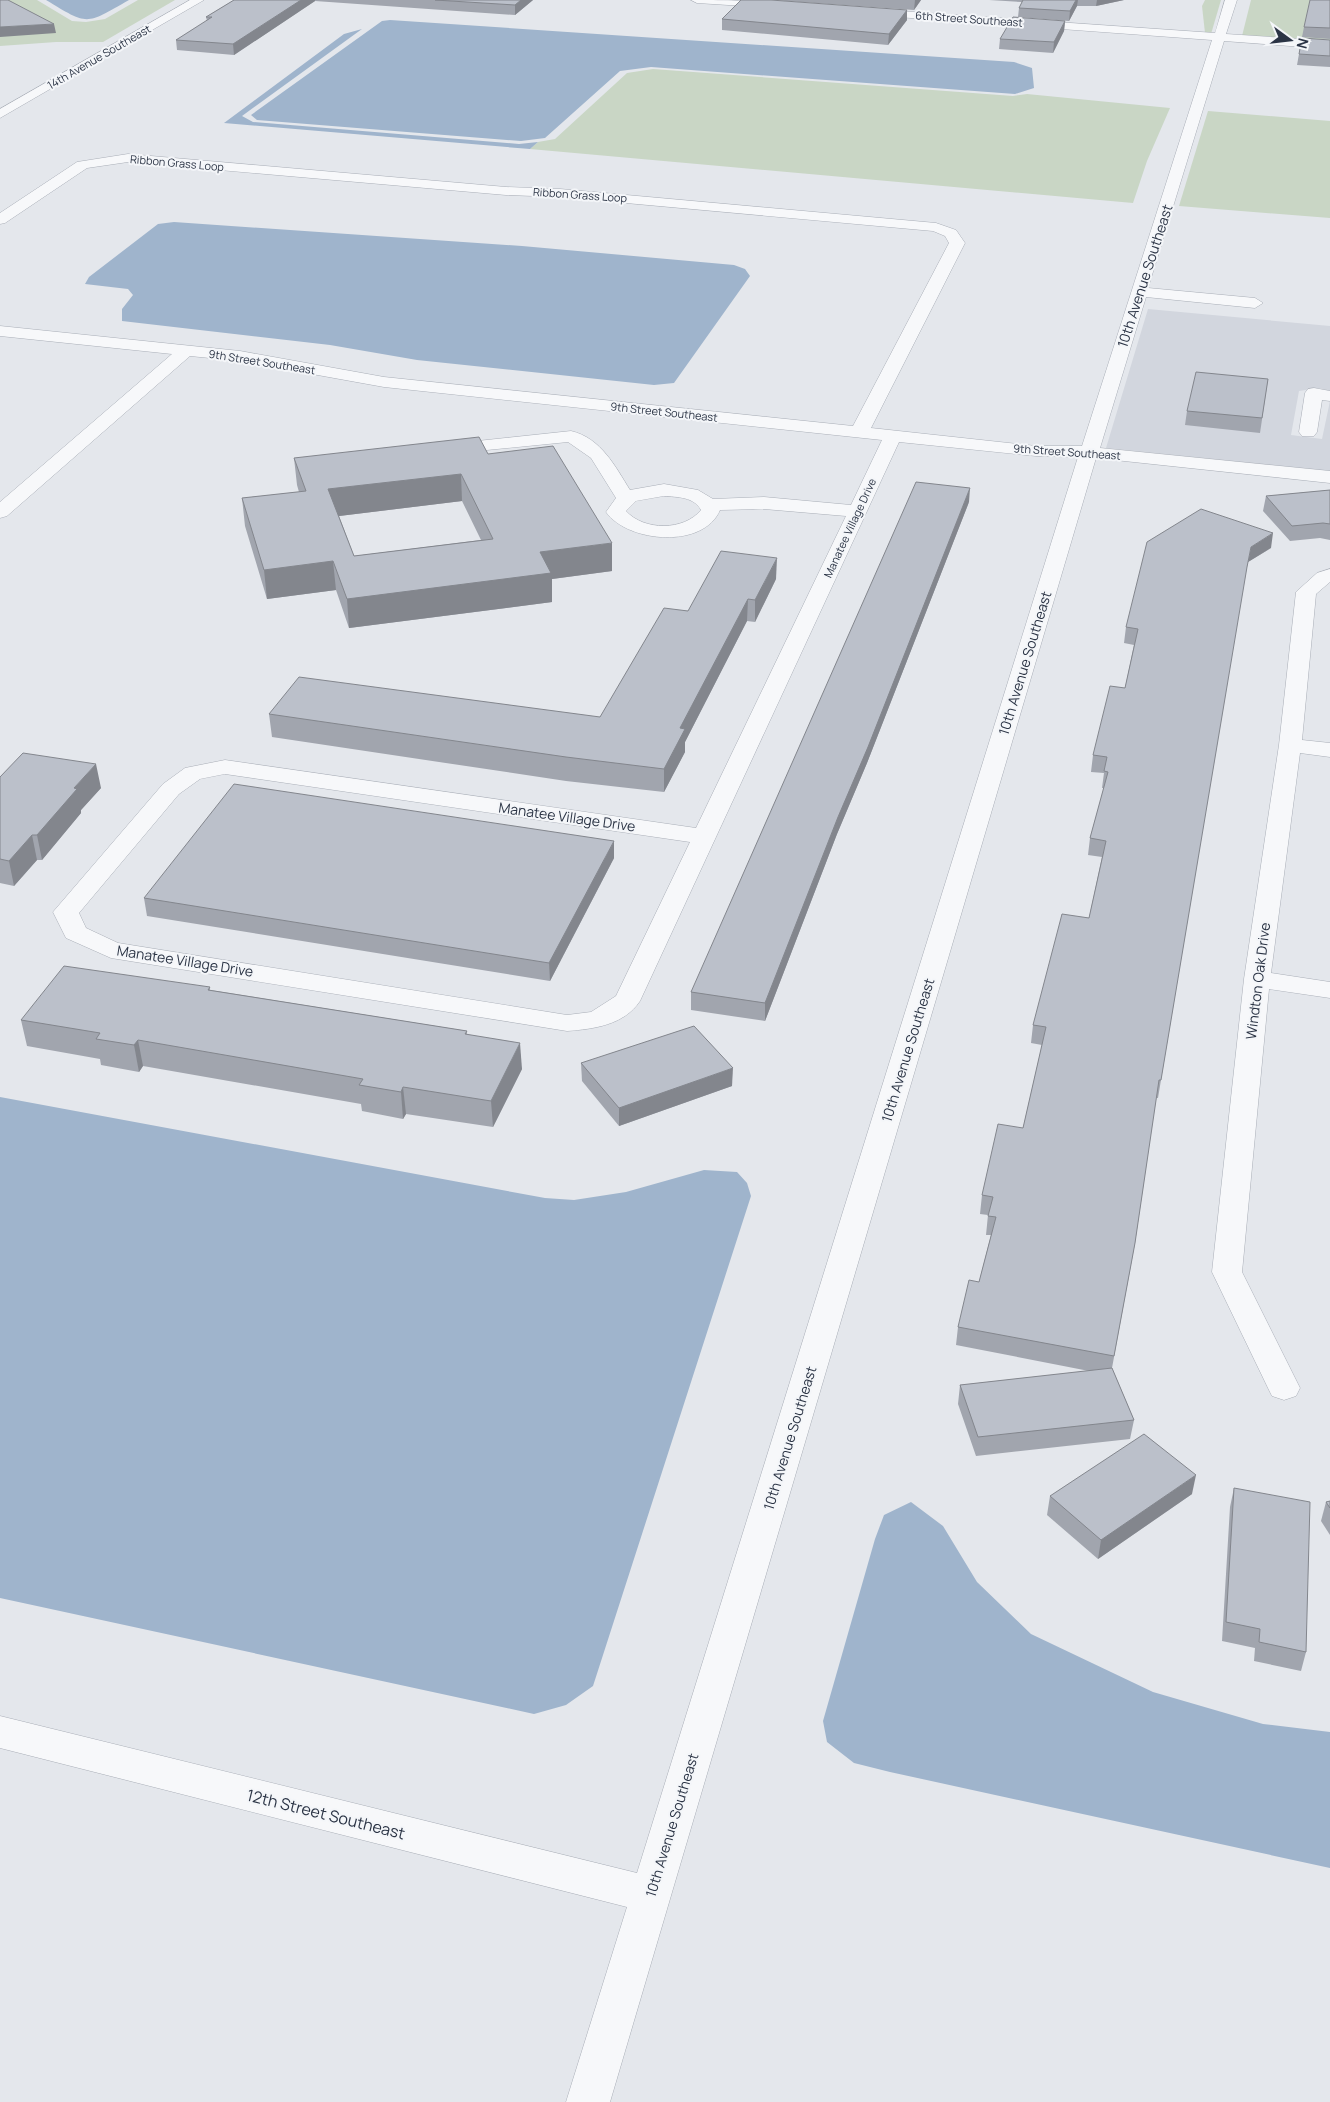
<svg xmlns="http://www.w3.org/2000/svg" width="1330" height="2102" font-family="Manrope,sans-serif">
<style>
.built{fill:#d2d6de}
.green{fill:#c9d6c5}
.water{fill:#9fb4cc}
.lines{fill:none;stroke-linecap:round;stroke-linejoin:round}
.minor-casing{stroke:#a9aeb7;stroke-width:1}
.minor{fill:#f7f8fa;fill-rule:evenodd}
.wall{fill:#a1a5ae;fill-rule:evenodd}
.shaded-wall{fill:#83868d}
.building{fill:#bbc0ca;stroke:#83868d;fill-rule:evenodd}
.labels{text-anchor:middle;stroke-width:4;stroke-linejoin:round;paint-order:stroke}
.far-street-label{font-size:11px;fill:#2b3445;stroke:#f4f6f9}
.street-label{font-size:14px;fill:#2b3445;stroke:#f4f6f9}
.near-street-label{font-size:16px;fill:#2b3445;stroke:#f4f6f9}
</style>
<rect width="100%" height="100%" fill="#e4e7ec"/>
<polygon class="built" points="1148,309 1330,326 1330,391 1319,388 1299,391 1291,435 1322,439 1330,401 1330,471 1106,448"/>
<g class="green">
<polygon points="0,0 37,0 72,21 86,22 105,19 138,0 175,0 103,42 56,42 0,46"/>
<polygon points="1205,0 1221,0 1211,34 1205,33 1202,6"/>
<polygon points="1251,0 1330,0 1330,42 1242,36"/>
<polygon points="653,69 1013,96 1027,94 1170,108 1147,161 1133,203 530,149 538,142 555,139 627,73"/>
<polygon points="1208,111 1330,121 1330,218 1179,206"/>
</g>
<g class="water">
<path d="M 46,0 L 129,0 C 85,25 89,26 46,0 Z"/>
<polygon points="390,20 1014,62 1032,68 1034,88 1015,94 651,67 620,71 545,138 521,141 257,120 251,115 382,21"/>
<polygon points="362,29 242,116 253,122 519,144 538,142 530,149 224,123 344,34"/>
<polygon points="174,222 522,246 734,265 745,269 750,276 674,383 654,385 417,360 330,345 122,321 122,309 133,295 128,289 85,284 89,277 158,224"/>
<polygon points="0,1097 545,1198 574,1200 626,1192 704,1170 737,1172 747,1183 751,1196 593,1686 566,1705 534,1714 0,1598"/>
<polygon points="911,1502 943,1526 977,1582 1031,1634 1153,1692 1263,1724 1330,1732 1330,1868 890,1772 854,1763 827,1742 823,1721 875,1539 884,1515"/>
</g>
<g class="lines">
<defs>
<g id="minor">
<polygon points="190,0 204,0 0,118 0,109"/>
<path d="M 691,0 C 706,0 773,0 781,5 L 775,8 L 697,3 Z"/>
<path d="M 1225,0 L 1237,0 L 1226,34 L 1330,41 L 1330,49 L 1224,41 L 1148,288 L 1255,298 L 1263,303 L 1255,308 L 1146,297 L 1100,448 L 1330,471 L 1330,483 L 1096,458 L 610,2102 L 566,2102 L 627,1907 L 0,1748 L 0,1716 L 637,1873 L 1078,457 L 1036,456 L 899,442 L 640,1001 C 624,1025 594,1029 567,1031 L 111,958 L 66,938 L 53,912 L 163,784 L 185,768 L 225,760 L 696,828 L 846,516 L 764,509 L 720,510 C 704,549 628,543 606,512 L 616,498 L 591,458 L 568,442 L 446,454 L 440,453 L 437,449 L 440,445 L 571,431 C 601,438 615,466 630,490 L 664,484 L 698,490 L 713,499 L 764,497 L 851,505 L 882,440 L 384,387 L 240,361 L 190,356 L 7,516 L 0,518 L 0,502 L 172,354 L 0,336 L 0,326 L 240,351 L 384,377 L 853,426 L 949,243 L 945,236 L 933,231 L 560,197 L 506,195 L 128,162 L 87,168 L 5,223 L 0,224 L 0,213 L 77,162 L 128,154 L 506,187 L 560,189 L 936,223 L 956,230 L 965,243 L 871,428 L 1036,446 L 1082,446 L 1212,40 L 870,15 L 864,12 L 870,9 L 1215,33 ZM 664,496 C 678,497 694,497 701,510 C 684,531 644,531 626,511 L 636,501 ZM 225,774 L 690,842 L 616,996 L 591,1012 L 567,1015 L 118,943 L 86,928 L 79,913 L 179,794 L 200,779 Z"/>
<polygon points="1314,388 1330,391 1330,401 1322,400 1317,432 1314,436 1302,436 1299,432 1305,393 1308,389"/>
<polygon points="1330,569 1330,582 1316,594 1302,740 1330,743 1330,757 1300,753 1271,973 1330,982 1330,998 1269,989 1242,1272 1300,1388 1296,1396 1284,1400 1272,1396 1268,1388 1212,1272 1244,979 1279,745 1296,592 1317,573"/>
</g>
</defs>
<use href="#minor" class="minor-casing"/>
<use href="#minor" class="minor"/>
</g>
<g class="wall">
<polygon points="234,0 533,0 515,15 315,1 234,55 177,50 176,40 207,21 206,17"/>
<polygon points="772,0 921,0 914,10"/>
<polygon points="989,0 1124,0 1096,6 1077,6 1069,21 1018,17 1019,8 1022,2"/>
<polygon points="1330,0 1330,39 1302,37 1304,27"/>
<polygon points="907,10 907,20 888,45 722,30 722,19"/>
<polygon points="1065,21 1064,31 1053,53 999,49 1000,39"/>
<polygon points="1330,40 1330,67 1297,65 1299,54"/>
<polygon points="1268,379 1260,433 1185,425 1187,411"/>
<path d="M 488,454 L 612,571 L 552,579 L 552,602 L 349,628 L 336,590 L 267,599 L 245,526 L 242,498 L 299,492 L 297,485 L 294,458 ZM 462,501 L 481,540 L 354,556 L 339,516 Z"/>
<polygon points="1330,490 1330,540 1320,538 1290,541 1263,511 1266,496"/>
<polygon points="969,502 867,763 837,834 765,1021 691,1010 691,992"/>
<polygon points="1271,548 1248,562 1244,581 1158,1098 1156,1098 1135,1243 1112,1368 1134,1420 1130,1439 976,1456 958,1404 960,1385 1089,1371 956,1345 958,1327 979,1282 991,1235 986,1235 988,1215 980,1214 982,1195 1023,1128 1042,1045 1031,1043 1033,1025 1089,918 1102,857 1088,855 1090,838 1104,788 1102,788 1104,773 1091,772 1093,755 1125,688 1134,645 1124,643 1126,627"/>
<polygon points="776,579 755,622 747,621 685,742 685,752 664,792 566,781 272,737 269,714 600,717 688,611"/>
<polygon points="0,777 101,788 81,810 81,813 42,860 37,860 14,886 0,883"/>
<polygon points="614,858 550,981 147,916 144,898"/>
<polygon points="210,987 210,990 467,1031 467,1034 522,1069 493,1127 406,1114 403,1119 362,1111 361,1104 143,1066 139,1072 101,1065 100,1059 27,1046 21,1020"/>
<polygon points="581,1063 732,1086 619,1126 582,1081"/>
<polygon points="1234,1488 1306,1652 1301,1671 1254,1661 1255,1648 1222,1641 1230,1507"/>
<polygon points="1192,1494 1098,1559 1047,1515 1050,1496"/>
<polygon points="1330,1501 1330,1535 1321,1521 1326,1502"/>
</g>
<g class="shaded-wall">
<polygon points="301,0 315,0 315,1 234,55 233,44"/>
<polygon points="521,0 533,0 515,15 515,5"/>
<polygon points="915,0 921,0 914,10"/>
<polygon points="1076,0 1078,0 1077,6 1069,21 1070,11"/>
<polygon points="1097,0 1124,0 1096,6"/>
<polygon points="907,10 907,20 888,45 889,34"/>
<polygon points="1065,21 1064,31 1053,53 1054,42"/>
<polygon points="54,24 56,33 0,37 0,27"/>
<polygon points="461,474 462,501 331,517 328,489"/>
<polygon points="970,488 969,502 867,763 837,834 765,1021 765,1003 838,817"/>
<polygon points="1273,533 1271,548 1248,562 1244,582 1251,547"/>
<polygon points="612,543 612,571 552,579 552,602 349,628 347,599 540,552"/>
<polygon points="777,558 776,579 755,622 755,600"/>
<polygon points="333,561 336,590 267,599 264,570"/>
<polygon points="748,599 747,621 685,742 685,752 664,792 664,769 680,728"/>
<polygon points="96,764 101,788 81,810 81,813 42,860 37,835 74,788"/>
<polygon points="32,835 37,860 14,886 9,861"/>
<polygon points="614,841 614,858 550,981 549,963"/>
<polygon points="138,1040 143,1066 139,1072 134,1045"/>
<polygon points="520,1043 522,1069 493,1127 491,1101"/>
<polygon points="733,1068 732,1086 619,1126 619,1108"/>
<polygon points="403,1087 406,1114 403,1119 401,1092"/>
<polygon points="1196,1475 1192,1494 1098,1559 1101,1540"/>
</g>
<g class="building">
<polygon points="0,0 8,0 54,24 0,27"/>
<polygon points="234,0 301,0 233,44 176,40 212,17 206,17"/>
<polygon points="435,0 521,0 515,5"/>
<polygon points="741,0 771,0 907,10 889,34 722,19"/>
<polygon points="1023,0 1076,0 1070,11 1019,8"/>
<polygon points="1310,0 1330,0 1330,28 1304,27"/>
<polygon points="1013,17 1065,21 1054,42 1000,39"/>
<polygon points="1302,38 1330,40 1330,56 1299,54"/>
<polygon points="1196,372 1268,379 1262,418 1187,411"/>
<path d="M 479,437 L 488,454 L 553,446 L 612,543 L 540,552 L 551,573 L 347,599 L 333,561 L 264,570 L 242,498 L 306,491 L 294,458 ZM 461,474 L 493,539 L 354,556 L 328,489 Z"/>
<polygon points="916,482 970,488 868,747 838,817 765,1003 691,992"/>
<polygon points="1330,490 1330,524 1323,523 1292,526 1266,496"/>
<polygon points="1201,509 1273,533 1251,547 1247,567 1161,1080 1159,1080 1135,1243 1114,1356 958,1327 969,1280 979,1282 996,1217 988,1216 993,1197 982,1195 998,1124 1023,1128 1046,1027 1033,1025 1062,914 1089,918 1106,841 1090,838 1108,772 1104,771 1107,757 1093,755 1110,686 1125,688 1138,629 1126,627 1147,542"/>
<polygon points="721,551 777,558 755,600 748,599 680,728 685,729 664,769 566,757 269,714 299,677 600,717 664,608 688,611"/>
<polygon points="23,753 96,764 74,788 77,789 37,835 32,835 9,861 0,859 0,777"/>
<polygon points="234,784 614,841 549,963 144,898"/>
<polygon points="64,966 210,987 208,990 467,1031 465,1034 520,1043 491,1101 403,1087 401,1092 359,1085 363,1079 138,1040 134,1045 96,1039 100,1033 21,1020"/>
<polygon points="694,1026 733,1068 619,1108 581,1063"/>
<polygon points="1112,1368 1134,1420 978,1437 960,1385"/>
<polygon points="1144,1434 1196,1475 1101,1540 1050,1496"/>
<polygon points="1234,1488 1310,1502 1306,1652 1259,1642 1260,1629 1226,1622"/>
<polygon points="1330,1501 1330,1508 1326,1502"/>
</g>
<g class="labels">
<g class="far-street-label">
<text transform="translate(969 19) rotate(4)" y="4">6th Street Southeast</text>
<text transform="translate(99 57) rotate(-30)" y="4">14th Avenue Southeast</text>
<text transform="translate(177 163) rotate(5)" y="4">Ribbon Grass Loop</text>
<text transform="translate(580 195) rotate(4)" y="4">Ribbon Grass Loop</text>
<text transform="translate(262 362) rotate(9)" y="4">9th Street Southeast</text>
<text transform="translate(664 412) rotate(6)" y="4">9th Street Southeast</text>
<text transform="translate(1067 452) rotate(4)" y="4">9th Street Southeast</text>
<text transform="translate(850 528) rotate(-65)" y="4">Manatee Village Drive</text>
</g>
<g class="street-label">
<text transform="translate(1145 276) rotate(-72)" y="5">10th Avenue Southeast</text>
<text transform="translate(1025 663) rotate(-73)" y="5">10th Avenue Southeast</text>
<text transform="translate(567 817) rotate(8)" y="5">Manatee Village Drive</text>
<text transform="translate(185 961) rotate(9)" y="5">Manatee Village Drive</text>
<text transform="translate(1258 981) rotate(-83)" y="5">Windton Oak Drive</text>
<text transform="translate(908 1050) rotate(-73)" y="5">10th Avenue Southeast</text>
<text transform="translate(790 1438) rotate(-73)" y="5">10th Avenue Southeast</text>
<text transform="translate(672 1825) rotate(-73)" y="5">10th Avenue Southeast</text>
</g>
<g class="near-street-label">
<text transform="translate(326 1814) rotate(14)" y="6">12th Street Southeast</text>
</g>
</g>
<g transform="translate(1290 40) rotate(105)" stroke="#f4f6f9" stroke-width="4" paint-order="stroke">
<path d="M0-4L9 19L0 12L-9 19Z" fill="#2b3445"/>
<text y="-8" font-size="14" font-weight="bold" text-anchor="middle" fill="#2b3445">N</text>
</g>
</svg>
